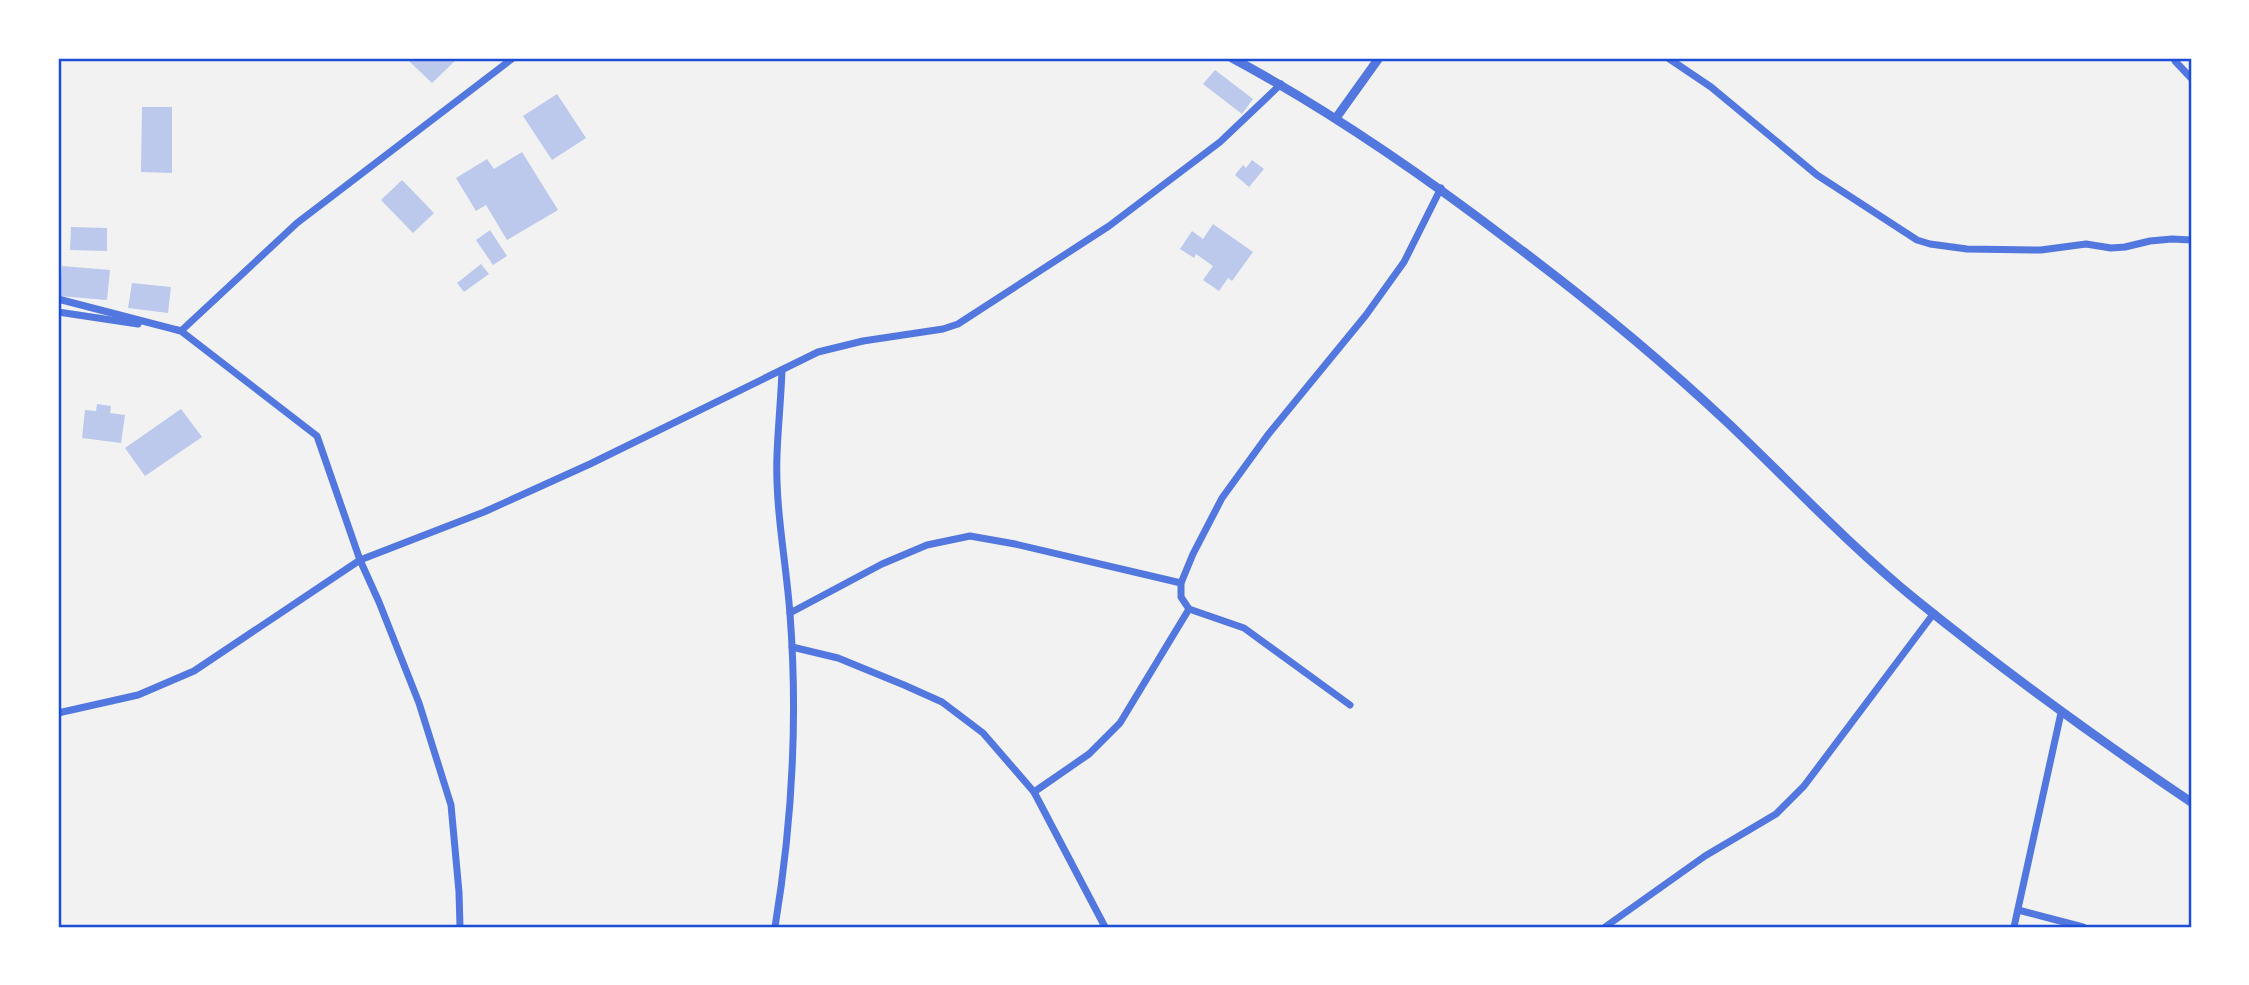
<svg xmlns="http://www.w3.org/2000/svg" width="2249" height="985" font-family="Lato,sans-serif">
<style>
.building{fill:#bdc9ec}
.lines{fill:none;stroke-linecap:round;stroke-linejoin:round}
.minor{stroke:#5277de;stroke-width:7}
.tertiary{stroke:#5277de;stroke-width:9}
.neatline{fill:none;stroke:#1d4ed8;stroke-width:2.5}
</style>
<rect width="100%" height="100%" fill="#f2f2f2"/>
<g class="building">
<polygon points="413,58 458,58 432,83 409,61"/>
<polygon points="1215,70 1253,99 1242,114 1203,84"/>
<polygon points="557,94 586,138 552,160 523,116"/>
<polygon points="142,107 172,107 172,173 141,172"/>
<polygon points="522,152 558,210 507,240 486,205 476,211 456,178 487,159 494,169"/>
<polygon points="1252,160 1264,169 1249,187 1235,175 1243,165 1246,168"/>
<polygon points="402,180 434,213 413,233 381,200"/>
<polygon points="1213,224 1253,252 1232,281 1228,278 1219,291 1203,280 1213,266 1196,254 1194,258 1180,249 1192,231 1203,239"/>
<polygon points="71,227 107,228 107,251 70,250"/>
<polygon points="490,230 507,256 493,265 476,240"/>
<polygon points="481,264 489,274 464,292 457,283"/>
<polygon points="62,266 110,270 107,300 59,296"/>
<polygon points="132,283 171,287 168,313 128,308"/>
<polygon points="97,404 111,406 110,413 125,415 121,443 82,438 85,410 96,411"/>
<polygon points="181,409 202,437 145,476 125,448"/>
</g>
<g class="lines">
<g class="minor">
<polyline points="1668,58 1711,87 1817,175 1917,240 1930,244 1967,249 2041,250 2086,244 2111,248 2125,247 2150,241 2172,239 2191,240"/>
<polyline points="2175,58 2175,61 2191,78"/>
<polyline points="58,299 181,331 317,436 360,560 379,602 419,703 451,805 459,892 460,927"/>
<polyline points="58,312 138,324"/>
<polyline points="178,330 181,331 297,223 513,58"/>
<polyline points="790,613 882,564 927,545 970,536 1015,544 1181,583"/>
<polyline points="792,647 838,658 904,685 942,702 983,733 1034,792 1105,927"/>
<polyline points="1350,705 1244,628 1189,609 1181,597 1181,583 1193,554 1222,498 1267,436 1366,315 1404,262 1441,188"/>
<polyline points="58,713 138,695 194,671 360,560 484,512 590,464 818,352 863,341 943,329 958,324 1109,226 1220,142 1281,84"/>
<polyline points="1034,792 1089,754 1120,723 1189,609"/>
<polyline points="2018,910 2083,927"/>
<path d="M 775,927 C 792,824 798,718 790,614 C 786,561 775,508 777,455 C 778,427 781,399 782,370"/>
<polyline points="1605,927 1705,856 1776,814 1804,786 1934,613"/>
<polyline points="2014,927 2061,713"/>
</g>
<g class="tertiary">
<path d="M 1232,58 C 1331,111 1423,175 1512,243 C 1587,299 1660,359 1728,423 C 1790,482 1849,545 1915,599 C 2004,671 2096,738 2191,802"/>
<polyline points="1336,118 1379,58"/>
</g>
</g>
<rect width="2249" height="985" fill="none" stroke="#ffffff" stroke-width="119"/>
<rect x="60" y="60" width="2130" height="866" class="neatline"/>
</svg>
